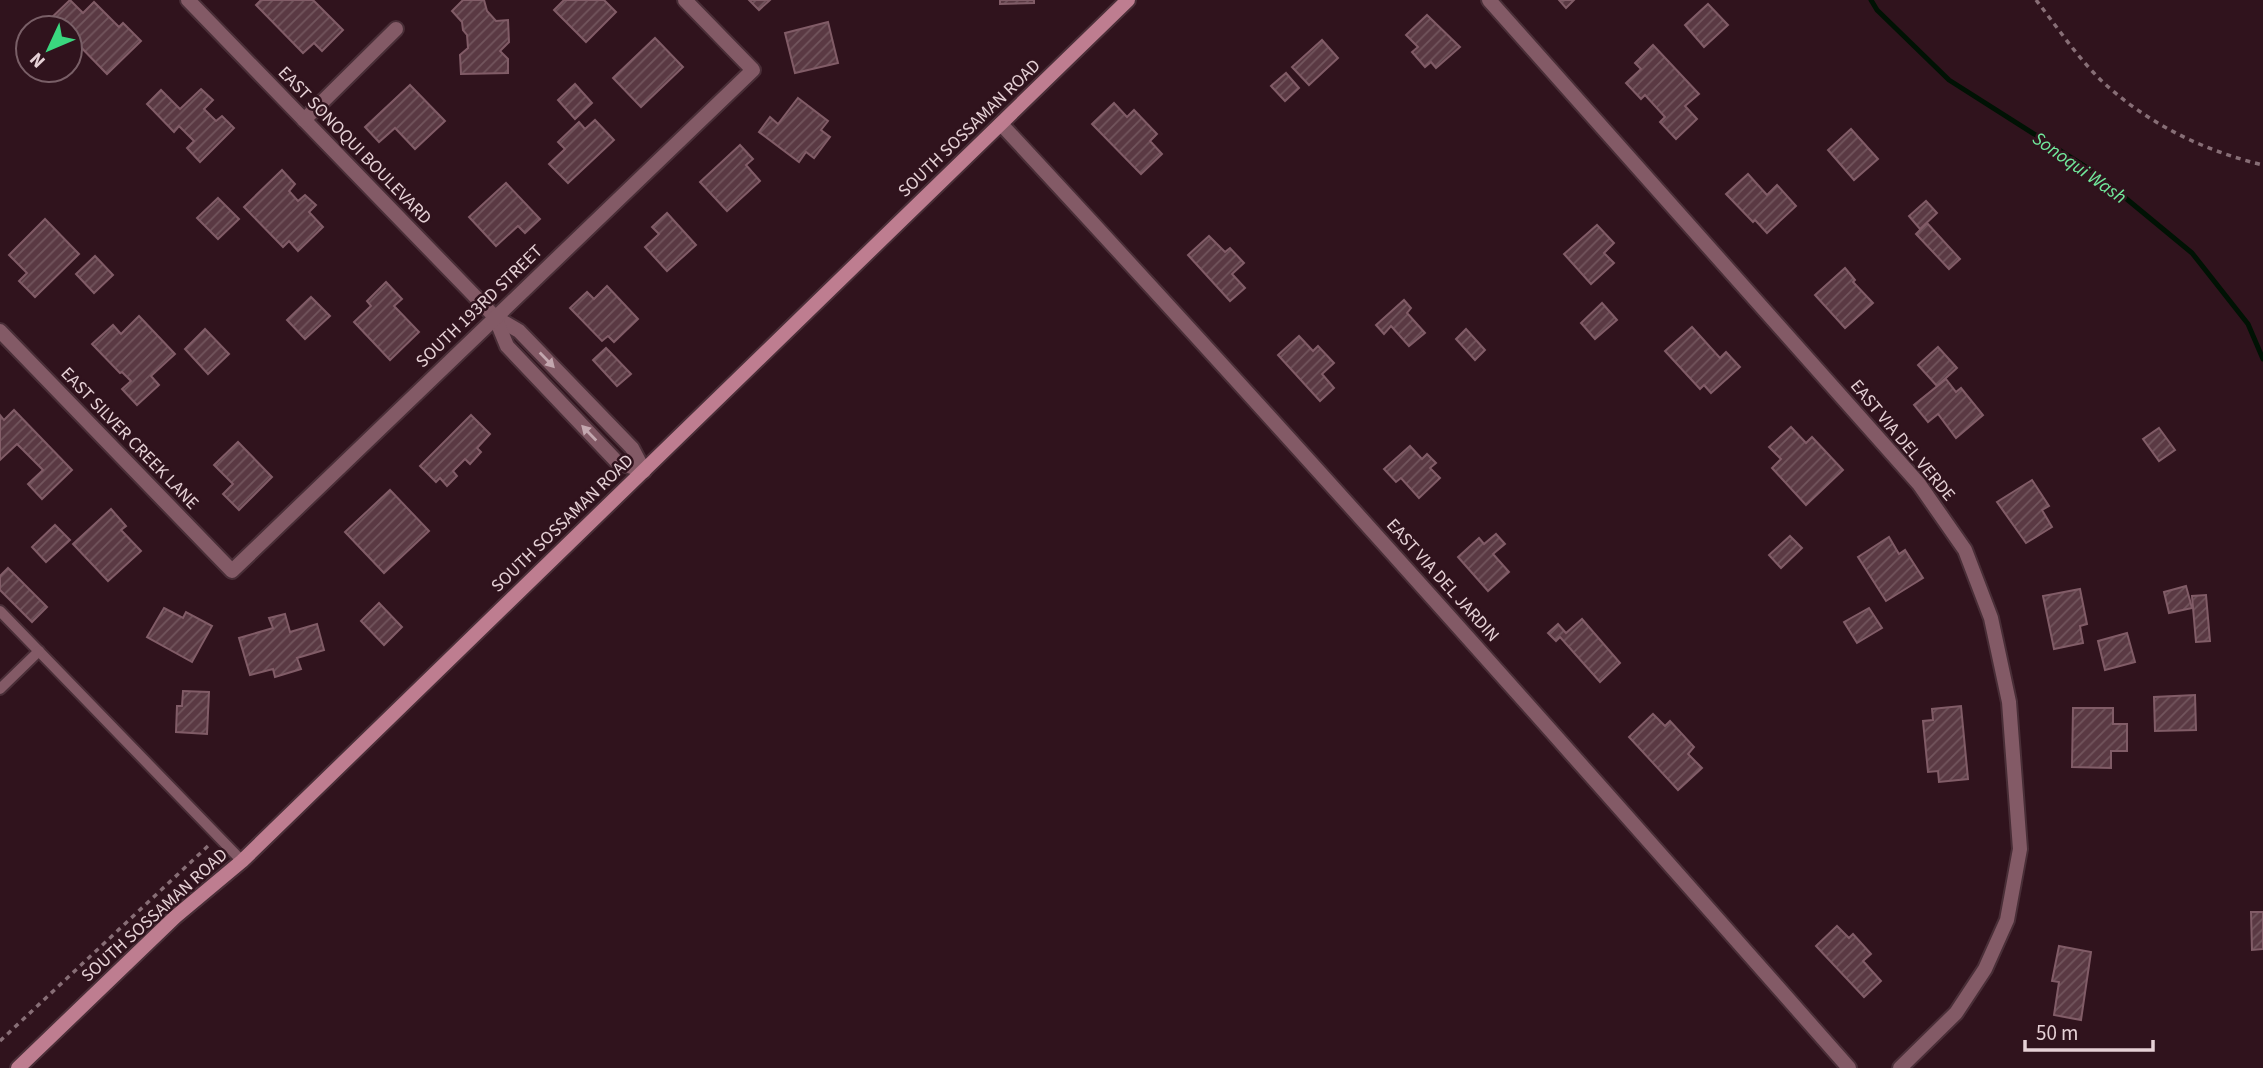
<svg xmlns="http://www.w3.org/2000/svg" width="2263" height="1068" font-family="'Source Sans 3',sans-serif">
<style>
.lines{fill:none;stroke-linecap:round;stroke-linejoin:round}
.stream{stroke:#001204;stroke-width:5}
.building{fill:url(#building-hatch);stroke:#815c67;stroke-width:2}
.service-casing{stroke:#492e37;stroke-width:14}
.minor-casing{stroke:#492e37;stroke-width:18}
.secondary-casing{stroke:#492e37;stroke-width:18}
.path{stroke:#876e76;stroke-width:3.5;stroke-dasharray:5 5;stroke-linecap:butt}
.service{stroke:#835a66;stroke-width:10}
.minor{stroke:#835a66;stroke-width:14}
.secondary{stroke:#be7d90;stroke-width:14}
.oneway{fill:#c3a7af}
.labels{text-anchor:middle;stroke-width:5;stroke-linejoin:round;paint-order:stroke}
.street-label{font-size:18px;fill:#e6d1d6;stroke:#30131d}
.water-label{font-size:19px;font-style:italic;fill:#71e99c;stroke:#30131d}
</style>
<defs>
<pattern id="building-hatch" width="6" height="6" patternUnits="userSpaceOnUse" patternTransform="scale(1.75)"><rect width="6" height="6" fill="#5a3943"/><path d="M-1 1l2-2M0 6l6-6M5 7l2-2" fill="none" stroke="#72555d"/></pattern>
</defs>
<rect width="100%" height="100%" fill="#30131d"/>
<g class="lines">
<polyline class="stream" points="1871,0 1877,10 1949,80 2094,172 2192,253 2248,324 2263,359"/>
</g>
<g class="building">
<polygon points="70,0 83,13 94,2 119,27 123,23 141,41 107,74 70,36 70,28 55,28 48,21"/>
<polygon points="261,0 313,0 343,30 322,51 314,43 303,53 256,5"/>
<polygon points="463,0 484,0 487,11 496,21 508,20 509,42 500,51 508,59 508,73 461,74 460,55 468,48 467,35 463,30 462,22 452,11"/>
<polygon points="564,0 604,0 616,12 586,42 554,10"/>
<polygon points="749,0 770,0 759,10"/>
<polygon points="1000,0 1034,0 1034,3 1000,4"/>
<polygon points="1559,0 1574,0 1566,8"/>
<polygon points="1708,4 1728,25 1704,47 1685,25"/>
<polygon points="1427,15 1460,47 1436,68 1431,62 1425,67 1412,52 1418,47 1406,35"/>
<polygon points="828,22 838,63 795,73 785,33"/>
<polygon points="655,38 683,67 641,107 613,78"/>
<polygon points="1322,40 1338,58 1309,85 1292,67"/>
<polygon points="1653,45 1699,94 1685,106 1697,119 1676,139 1660,122 1665,117 1645,95 1641,99 1626,83 1641,69 1635,63"/>
<polygon points="1286,73 1299,88 1285,101 1271,86"/>
<polygon points="575,84 592,103 575,119 558,100"/>
<polygon points="410,85 445,121 415,149 395,128 379,142 365,127"/>
<polygon points="201,89 213,100 204,109 216,121 222,116 234,128 200,162 187,148 194,141 179,126 174,132 147,104 161,90 180,109"/>
<polygon points="798,98 828,121 821,130 830,137 814,158 806,152 799,162 759,132 770,117 778,124"/>
<polygon points="1114,103 1127,117 1134,110 1157,134 1150,141 1162,154 1141,174 1092,124"/>
<polygon points="595,120 614,140 568,183 549,164 565,149 558,142 579,122 585,129"/>
<polygon points="1851,129 1878,159 1854,180 1828,150"/>
<polygon points="740,145 753,159 746,165 760,181 727,211 700,182"/>
<polygon points="282,170 295,184 289,191 298,201 305,195 316,205 309,212 323,227 298,251 289,241 283,247 244,207"/>
<polygon points="1748,174 1767,195 1777,185 1796,206 1767,233 1755,220 1753,222 1726,194"/>
<polygon points="506,183 540,219 525,233 518,226 496,246 469,217"/>
<polygon points="218,198 239,219 218,239 197,218"/>
<polygon points="1926,201 1937,213 1920,229 1909,216"/>
<polygon points="667,213 696,245 667,271 645,247 659,234 652,227"/>
<polygon points="45,219 79,254 35,297 19,281 27,273 9,255"/>
<polygon points="1927,223 1960,259 1949,269 1916,234"/>
<polygon points="1597,225 1614,243 1604,253 1614,263 1591,284 1564,254"/>
<polygon points="1209,236 1225,252 1230,248 1244,263 1232,274 1245,288 1230,301 1188,255"/>
<polygon points="95,256 113,275 94,293 76,274"/>
<polygon points="1845,268 1855,280 1853,282 1873,303 1845,328 1815,295"/>
<polygon points="386,282 402,299 394,306 419,332 390,360 354,322 371,306 367,301"/>
<polygon points="607,286 638,319 614,342 608,336 602,341 570,308 587,292 594,299"/>
<polygon points="311,297 330,316 305,339 287,320"/>
<polygon points="1404,300 1411,308 1407,313 1425,333 1409,346 1391,326 1384,334 1376,325"/>
<polygon points="1602,303 1617,320 1595,339 1581,323"/>
<polygon points="139,316 175,354 151,376 159,385 137,405 122,389 131,381 122,372 120,373 92,344 113,325 121,334"/>
<polygon points="1692,327 1720,358 1726,352 1740,367 1711,393 1704,385 1700,389 1665,351"/>
<polygon points="205,329 229,354 208,374 185,349"/>
<polygon points="1466,329 1485,350 1475,360 1456,339"/>
<polygon points="1299,336 1313,351 1318,346 1334,363 1322,374 1334,388 1320,401 1278,355"/>
<polygon points="1938,347 1957,368 1937,386 1918,365"/>
<polygon points="606,348 631,374 617,386 593,360"/>
<polygon points="1946,379 1956,392 1961,388 1983,415 1956,438 1938,414 1928,422 1914,405"/>
<polygon points="14,410 72,470 42,499 28,484 43,470 17,444 0,460 0,415 4,420"/>
<polygon points="471,415 490,434 477,448 481,452 470,464 465,459 453,471 457,476 447,486 440,478 436,482 420,466"/>
<polygon points="1791,427 1806,443 1812,437 1843,470 1806,505 1772,468 1781,459 1769,447"/>
<polygon points="2159,428 2175,450 2159,461 2143,439"/>
<polygon points="238,442 272,477 239,510 223,494 233,484 214,465"/>
<polygon points="1410,446 1422,459 1427,454 1436,463 1430,468 1440,478 1419,498 1401,478 1396,482 1384,469"/>
<polygon points="2032,480 2049,506 2042,510 2052,527 2026,543 1997,502"/>
<polygon points="390,490 429,531 384,573 345,532"/>
<polygon points="111,509 126,526 121,530 141,551 108,581 73,544"/>
<polygon points="55,525 70,540 46,562 32,547"/>
<polygon points="1496,534 1505,544 1493,554 1509,572 1488,591 1458,557 1479,538 1484,544"/>
<polygon points="1790,536 1802,548 1781,568 1769,555"/>
<polygon points="1889,537 1899,554 1905,550 1923,578 1886,601 1858,557"/>
<polygon points="8,568 47,607 32,622 0,590 0,576"/>
<polygon points="2186,586 2192,608 2169,613 2164,592"/>
<polygon points="2080,589 2087,624 2080,626 2083,643 2054,649 2043,596"/>
<polygon points="2206,595 2210,641 2196,642 2192,596"/>
<polygon points="379,603 402,627 384,645 361,621"/>
<polygon points="164,608 183,618 186,612 212,626 192,662 147,637"/>
<polygon points="1869,608 1882,628 1857,643 1844,622"/>
<polygon points="285,614 290,632 317,624 324,650 297,658 301,669 275,677 273,669 250,675 239,638 273,628 269,618"/>
<polygon points="1582,619 1620,663 1600,682 1560,637 1556,641 1548,633 1558,624 1566,633"/>
<polygon points="2127,633 2135,662 2105,670 2098,641"/>
<polygon points="183,691 209,692 207,734 176,732 177,706 182,706"/>
<polygon points="2195,695 2196,730 2155,731 2154,697"/>
<polygon points="1961,706 1968,779 1939,782 1938,771 1928,772 1923,721 1933,720 1932,709"/>
<polygon points="2073,708 2113,708 2113,724 2127,724 2127,751 2111,751 2111,768 2072,767"/>
<polygon points="1653,714 1665,726 1670,721 1694,747 1688,754 1702,768 1678,790 1629,737"/>
<polygon points="2251,912 2263,912 2263,949 2252,950"/>
<polygon points="1837,926 1849,938 1853,934 1871,954 1863,961 1881,981 1864,997 1816,946"/>
<polygon points="2059,946 2091,952 2081,1020 2054,1015 2059,982 2052,981"/>
</g>
<g class="lines">
<defs>
<g id="service">
<polyline points="0,611 242,861"/>
<polyline points="0,689 39,651"/>
</g>
<g id="minor">
<polyline points="188,0 495,317 519,331 632,448 644,471"/>
<polyline points="1489,0 1919,484 1965,550 1991,618 2009,702 2020,849 2007,920 1985,969 1956,1013 1900,1068"/>
<polyline points="304,120 396,29"/>
<path d="M 1001,124 C 1289,434 1569,750 1849,1068"/>
<polyline points="495,317 507,346 617,462 644,471"/>
<polyline points="0,331 232,571 753,70 685,0"/>
</g>
<polyline id="secondary" points="18,1068 175,917 242,861 1128,0"/>
</defs>
<use href="#service" class="service-casing"/>
<use href="#minor" class="minor-casing"/>
<use href="#secondary" class="secondary-casing"/>
<g class="path">
<path d="M 2036,0 C 2058,28 2079,60 2105,84 C 2150,125 2205,151 2263,165"/>
<polyline points="0,1041 208,846"/>
</g>
<use href="#service" class="service"/>
<use href="#minor" class="minor"/>
<use href="#secondary" class="secondary"/>
</g>
<defs><path id="oneway-solid" d="M-6-.8H1V-3.2L6.5 0L1 3.2V.8H-6Z" transform="scale(1.75)"/></defs>
<g class="oneway">
<use href="#oneway-solid" transform="translate(547 360) rotate(46)"/>
<use href="#oneway-solid" transform="translate(589 433) rotate(-134)"/>
</g>
<g class="labels">
<g class="street-label">
<text transform="translate(969 128) rotate(-44)" y="6">SOUTH SOSSAMAN ROAD</text>
<text transform="translate(355 145) rotate(46)" y="6">EAST SONOQUI BOULEVARD</text>
<text transform="translate(479 306) rotate(-44)" y="6">SOUTH 193RD STREET</text>
<text transform="translate(130 438) rotate(46)" y="6">EAST SILVER CREEK LANE</text>
<text transform="translate(1903 440) rotate(50)" y="6">EAST VIA DEL VERDE</text>
<text transform="translate(562 523) rotate(-44)" y="6">SOUTH SOSSAMAN ROAD</text>
<text transform="translate(1443 580) rotate(48)" y="6">EAST VIA DEL JARDIN</text>
<text transform="translate(154 915) rotate(-42)" y="6">SOUTH SOSSAMAN ROAD</text>
</g>
<g class="water-label">
<text transform="translate(2080 167) rotate(35)" y="7">Sonoqui Wash</text>
</g>
</g>
<g transform="translate(49 49) rotate(226)"><circle r="33" fill="#30131d" stroke="#795f67" stroke-width="2"/>
<path d="M0-5L12 26L0 18L-12 26Z" fill="#3ad77f"/>
<text y="-10" font-size="19" font-weight="bold" text-anchor="middle" fill="#e6d1d6">N</text>
</g>
<path d="M2025 1040v10h128v-10" fill="none" stroke="#e6d1d6" stroke-width="3.5"/>
<text x="2036" y="1040" font-size="21" fill="#e6d1d6" stroke="#30131d" stroke-width="5" paint-order="stroke">50 m</text>
</svg>
